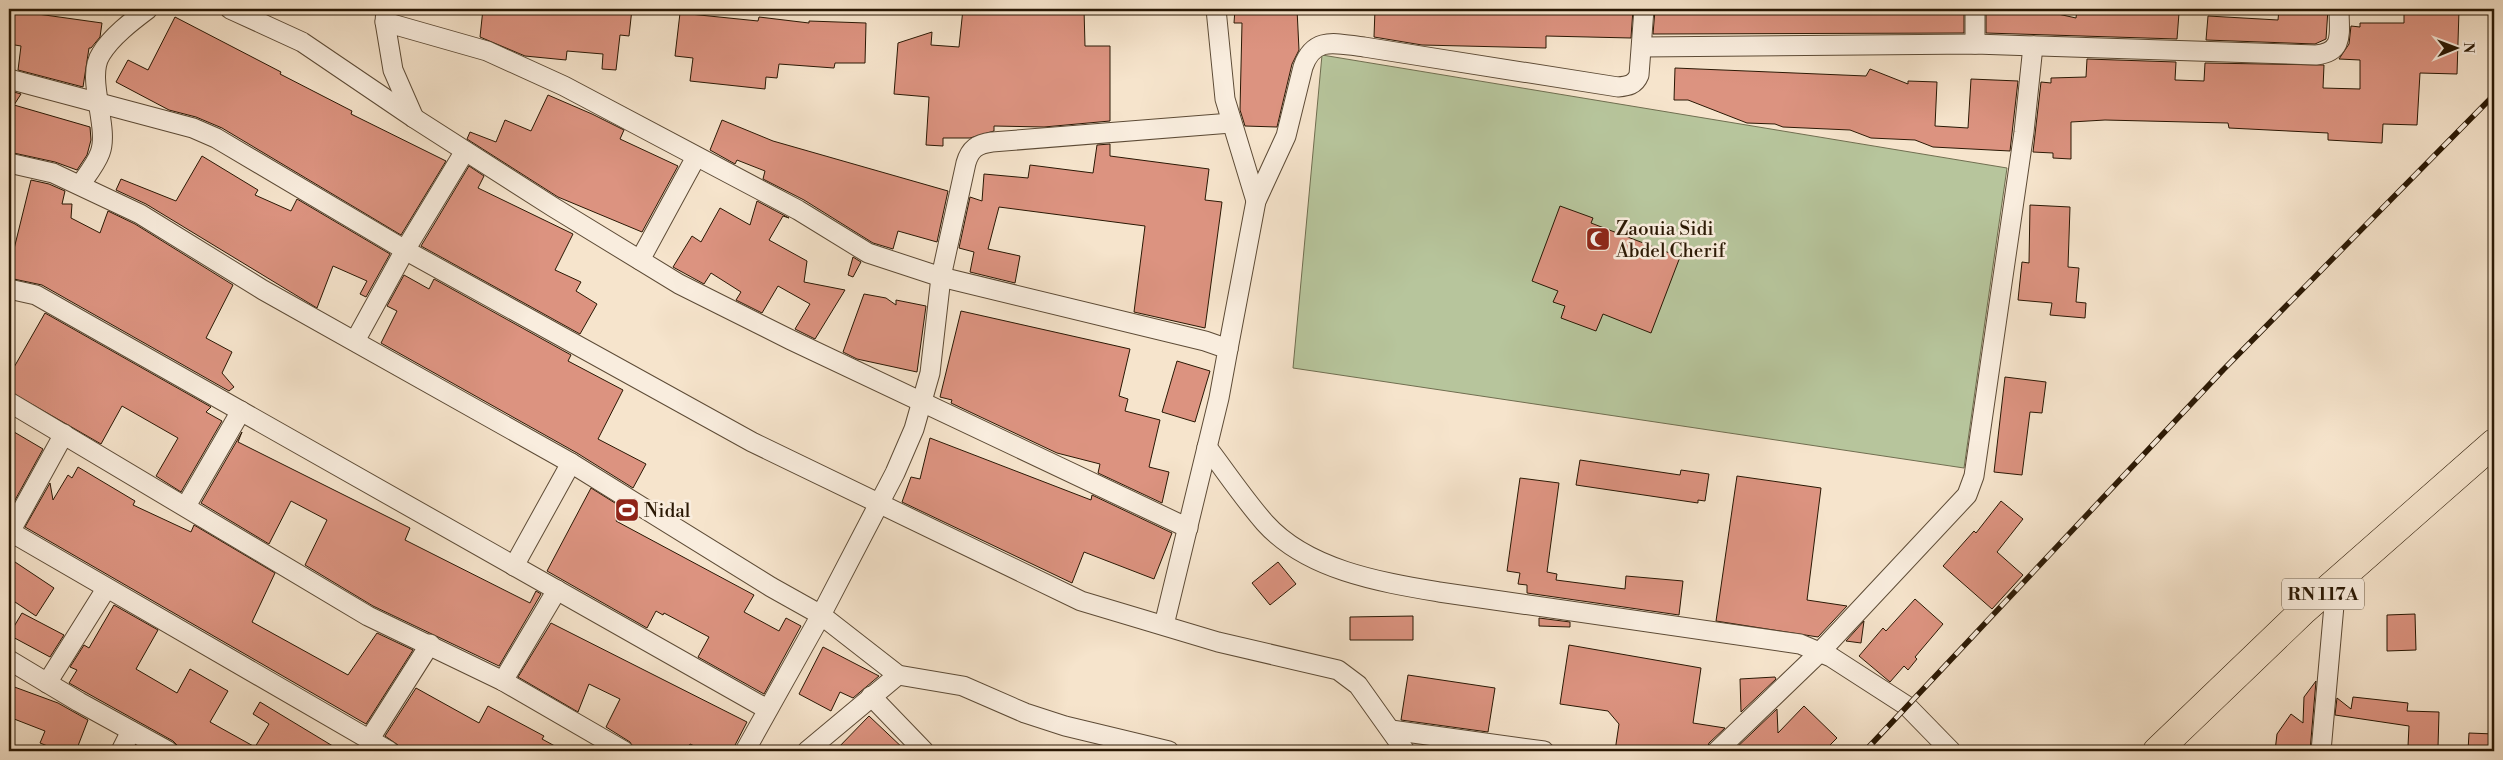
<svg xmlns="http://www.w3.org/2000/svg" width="2503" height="760" font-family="'Libre Bodoni',serif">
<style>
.green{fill:#b7c59c;stroke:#706e50}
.building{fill:#dc9380;stroke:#2a1804}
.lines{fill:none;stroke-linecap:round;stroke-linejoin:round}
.street-casing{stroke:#5d4b36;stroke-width:21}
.primary-casing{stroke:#2a1804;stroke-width:29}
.street{stroke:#f9edde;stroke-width:19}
.primary{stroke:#f6e4cc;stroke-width:28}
.rail-casing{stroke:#2a1804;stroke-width:5.5}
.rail{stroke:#f9edde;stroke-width:4;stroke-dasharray:11;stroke-linecap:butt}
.labels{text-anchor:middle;stroke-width:5;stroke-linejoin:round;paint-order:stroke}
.shield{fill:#f9edde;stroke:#685845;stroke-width:1}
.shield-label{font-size:18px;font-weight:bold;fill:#2a1804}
.poi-label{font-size:19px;fill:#2a1804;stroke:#f9edde;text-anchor:start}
</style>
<rect width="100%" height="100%" fill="#f6e4cc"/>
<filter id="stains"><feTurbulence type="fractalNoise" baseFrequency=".004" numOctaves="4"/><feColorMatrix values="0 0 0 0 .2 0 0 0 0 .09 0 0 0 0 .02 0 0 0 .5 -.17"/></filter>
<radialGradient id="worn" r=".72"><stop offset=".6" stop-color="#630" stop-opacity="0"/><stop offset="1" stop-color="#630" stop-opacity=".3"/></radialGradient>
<polygon class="green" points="1322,55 2007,168 1964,468 1293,368"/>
<g class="building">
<polygon points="483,9 632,9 629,36 620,35 616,70 602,69 603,54 567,51 566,60 525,56 480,37"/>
<polygon points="963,9 1084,9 1085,46 1110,46 1110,121 1044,127 994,126 994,131 970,138 943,138 943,146 926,145 929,97 894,94 898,43 932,32 931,45 959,47"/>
<polygon points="1235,9 1297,9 1299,50 1292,64 1277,127 1245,126 1240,110 1242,23 1234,23"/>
<polygon points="1375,9 1633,9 1631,38 1546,36 1546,48 1422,45 1374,37"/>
<polygon points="1678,9 1964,9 1964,33 1653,34 1655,10"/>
<polygon points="1986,9 2049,9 2049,12 2076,18 2077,9 2179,13 2177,39 1986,33"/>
<polygon points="2279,9 2328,9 2326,39 2315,44 2206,40 2208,16 2278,20"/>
<polygon points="2404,9 2459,10 2457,74 2420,73 2417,125 2383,124 2382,143 2328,140 2328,133 2229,128 2228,123 2105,120 2071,122 2071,159 2053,158 2053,153 2033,152 2041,82 2051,83 2051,78 2086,77 2087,59 2176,62 2175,80 2204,81 2205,63 2324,65 2323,88 2360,89 2360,60 2339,59 2349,44 2351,26 2360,27 2360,23 2404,23"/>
<polygon points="9,10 102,23 100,37 91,48 89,48 83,87 18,70 21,46 9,44"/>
<polygon points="680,13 758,21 759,17 809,23 809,21 866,23 865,63 835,63 834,68 779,64 777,78 766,77 765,89 690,81 693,58 675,56"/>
<polygon points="175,17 281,72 280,74 352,111 351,114 446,161 401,235 222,128 196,117 169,110 116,82 128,60 148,70"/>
<polygon points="1675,68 1866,76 1870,69 1908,84 1908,81 1937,82 1935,126 1968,128 1971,79 2018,81 2010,151 1933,147 1915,140 1871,138 1850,130 1783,127 1775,124 1747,123 1688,100 1674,100"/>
<polygon points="14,92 21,94 14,105 90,127 91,140 87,155 77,170 55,162 9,152 9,104 12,105"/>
<polygon points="548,95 592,114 624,130 620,139 678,166 642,232 558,197 467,139 470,132 496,142 505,120 531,131"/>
<polygon points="722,120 773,141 948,191 937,242 898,231 893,249 873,243 804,200 763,179 765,171 737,160 735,164 710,150"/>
<polygon points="1110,144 1110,156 1209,169 1205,200 1222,202 1205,328 1134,312 1145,226 999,207 988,249 1020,256 1015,283 970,272 974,252 959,248 970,197 982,201 984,174 1028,178 1030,165 1093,173 1097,145"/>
<polygon points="202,156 258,190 255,195 291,211 297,199 390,254 366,297 360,294 367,281 333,266 317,308 146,204 116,190 121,179 176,201"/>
<polygon points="469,166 484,176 478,188 573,234 555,270 581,282 576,291 597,304 580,334 421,246"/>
<polygon points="31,180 49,184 65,191 62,204 72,204 71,218 100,233 108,211 135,224 233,285 206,338 232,352 222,373 234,387 229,391 42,285 9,278 9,248 14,249"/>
<polygon points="757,201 789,218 783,216 769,240 807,261 804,282 845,290 815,339 795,329 810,304 778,286 762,313 736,300 741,292 711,273 704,284 673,267 692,236 701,242 720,208 750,225"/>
<polygon points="2030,205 2070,207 2068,267 2079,268 2076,302 2086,303 2085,318 2050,315 2052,303 2018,300 2022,262 2029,263"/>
<polygon points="1560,206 1593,218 1591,223 1680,257 1651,333 1603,314 1596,331 1561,318 1565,306 1553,302 1558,291 1532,281"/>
<polygon points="853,257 861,262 853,277 848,275"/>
<polygon points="404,275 429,289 434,279 571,355 568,361 623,390 598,439 646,464 633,488 577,453 381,343 397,311 387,306"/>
<polygon points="864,294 886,298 896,305 896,300 926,306 917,372 857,359 843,352"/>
<polygon points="961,311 1130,349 1119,396 1128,399 1125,411 1160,420 1149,467 1169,472 1162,503 1098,473 1100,464 1057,453 951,403 952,400 940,397"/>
<polygon points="45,313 211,407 206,412 222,421 181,492 156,476 178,438 122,406 101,444 9,391 9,376"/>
<polygon points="1177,361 1210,371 1195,422 1162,412"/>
<polygon points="2005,377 2046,382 2042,413 2030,412 2022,475 1994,472"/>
<polygon points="9,429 43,449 9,511"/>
<polygon points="242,432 238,442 410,528 405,540 530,603 536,591 541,594 499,666 373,606 305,565 327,520 291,501 269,544 201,503"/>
<polygon points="930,438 1091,500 1092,495 1172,533 1154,579 1084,552 1072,583 902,502 911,477 920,479"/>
<polygon points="1580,460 1680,475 1681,470 1709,474 1705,501 1698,500 1698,503 1576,485"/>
<polygon points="78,467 135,501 133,505 191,532 194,525 275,573 252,622 348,675 377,633 413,650 366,724 25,527 50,483 53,500 68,475 72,478"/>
<polygon points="1737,476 1821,488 1807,600 1847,606 1818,637 1716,621"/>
<polygon points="1520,478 1559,483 1547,572 1557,574 1556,580 1625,589 1626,576 1683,581 1679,615 1527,593 1527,585 1518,584 1520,573 1507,571"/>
<polygon points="591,488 623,508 616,521 754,595 744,612 779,631 786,618 801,626 764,694 698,657 709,637 664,613 663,615 656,611 647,628 547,571"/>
<polygon points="2001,501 2023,519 1997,552 2023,575 1992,609 1943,566 1974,531 1976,533"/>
<polygon points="9,558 54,588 36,616 9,598"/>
<polygon points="1278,562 1296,584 1270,605 1252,583"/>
<polygon points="1915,599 1943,624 1915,657 1917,659 1908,670 1904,666 1890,682 1859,656 1883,628 1886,631"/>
<polygon points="114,605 158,630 136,669 177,693 190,669 228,691 210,722 255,747 269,724 253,714 260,702 341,751 183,751 173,741 69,683 77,670 70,667 84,645 89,648"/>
<polygon points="22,613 64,635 50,657 9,635"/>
<polygon points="2415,614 2416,650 2387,651 2387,615"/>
<polygon points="1413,616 1413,640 1350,640 1350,617"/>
<polygon points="1539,618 1570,622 1570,627 1539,626"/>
<polygon points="1864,621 1861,643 1846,641"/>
<polygon points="551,623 747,722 732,751 705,751 690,744 686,751 635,751 630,742 606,727 620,699 589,684 578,712 518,677"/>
<polygon points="1569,645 1701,668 1693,723 1725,728 1709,743 1706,751 1615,751 1619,724 1608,711 1560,704"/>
<polygon points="823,647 879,676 853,698 840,692 831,711 799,694"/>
<polygon points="1408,675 1495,688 1488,732 1401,720"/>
<polygon points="1775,677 1776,679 1741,712 1740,679"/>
<polygon points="2316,681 2310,751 2275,751 2277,734 2291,714 2303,723 2304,697"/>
<polygon points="9,685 58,703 88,720 76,751 60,751 40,743 45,731 9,717"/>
<polygon points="416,688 479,723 488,706 544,736 542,739 564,751 400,751 398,745 385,736"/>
<polygon points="2353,697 2408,703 2407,711 2439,712 2438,747 2408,746 2409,726 2335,715 2337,698 2351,709"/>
<polygon points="1804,706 1837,738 1824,751 1733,751 1777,709 1778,733"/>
<polygon points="869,716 906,751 835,751"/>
<polygon points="2469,733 2494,734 2494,751 2468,751"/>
</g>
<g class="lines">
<defs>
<g id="street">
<polyline points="230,9 302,42 414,118 553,207 679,284 791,340 1188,528"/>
<polyline points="386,9 385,22 487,51 564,86 798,210 868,253 941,277 1205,341 1228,349 1219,398 1164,625"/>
<polyline points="1216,9 1225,99 1256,201"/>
<polyline points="385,22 393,70 414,118"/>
<polyline points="1975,44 1975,9"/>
<path d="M 1642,47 L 1975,44 L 2316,55 C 2345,52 2339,32 2339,9"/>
<polyline points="9,79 193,128 216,138 405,250 752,442 1081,601 1218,642 1338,670 1358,685 1405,751"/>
<polyline points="9,163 53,173 140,214 263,290 571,463 771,587 821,615 898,675 963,686 1025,713 1065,726 1169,751"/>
<path d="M 80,185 C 87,175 96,164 100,153 C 110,127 85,78 101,54 C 111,37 132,21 148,9"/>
<polyline points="640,260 696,157"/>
<polyline points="9,289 36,295 767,709"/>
<polyline points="355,341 405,250 465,151"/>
<path d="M 1228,349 L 1256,201 L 1286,136 L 1303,67 C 1314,35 1337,44 1364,47 L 1618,87 C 1628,86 1635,85 1639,75 L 1644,9"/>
<polyline points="9,402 368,616 503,681 624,751"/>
<path d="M 1207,447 C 1226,472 1244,499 1265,523 C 1307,570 1380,582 1439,592 L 1800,644 L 1831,657 L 1907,706 L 1951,751"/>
<polyline points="186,506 241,411"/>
<polyline points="9,531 389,751"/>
<polyline points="10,532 64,434"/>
<polyline points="514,566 571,463"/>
<polyline points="9,660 79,702 168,751"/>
<polyline points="503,681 557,590"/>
<polyline points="47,683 106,589"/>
<polyline points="871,696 924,751"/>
<polyline points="1391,730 1544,751"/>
<polyline points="369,740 430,644"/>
<polyline points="121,751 131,731"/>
<path d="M 745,751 L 821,615 L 895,473 L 914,429 L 930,373 L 941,277 L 966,163 C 970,149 977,144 992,142 L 1231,123"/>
<polyline points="807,751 898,675"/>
<polyline points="1717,751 1820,652 1967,495 1974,476 2024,132 2033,46"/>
<polyline points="2321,751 2336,583"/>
</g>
<polyline id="primary" points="2157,751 2304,610 2494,443"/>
</defs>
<use href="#street" class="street-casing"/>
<use href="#primary" class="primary-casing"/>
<use href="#street" class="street"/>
<use href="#primary" class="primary"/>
<defs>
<polyline id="rail" points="1865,751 2223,370 2494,95"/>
</defs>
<use href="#rail" class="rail-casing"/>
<use href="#rail" class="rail"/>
</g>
<defs>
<symbol id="mosque-square" viewBox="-11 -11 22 22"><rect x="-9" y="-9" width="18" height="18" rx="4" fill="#8f2418" stroke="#f9edde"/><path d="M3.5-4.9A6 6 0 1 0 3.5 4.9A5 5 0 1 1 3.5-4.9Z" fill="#fff"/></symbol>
<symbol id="stadium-square" viewBox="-11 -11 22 22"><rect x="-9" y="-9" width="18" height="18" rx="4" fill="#8f2418" stroke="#f9edde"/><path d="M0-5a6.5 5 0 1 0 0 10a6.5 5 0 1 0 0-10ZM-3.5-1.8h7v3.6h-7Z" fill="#fff"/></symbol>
</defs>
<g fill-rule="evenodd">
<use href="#mosque-square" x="1584" y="225" width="28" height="28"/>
<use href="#stadium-square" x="613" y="496" width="28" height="28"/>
</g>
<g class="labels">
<rect class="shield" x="2282" y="578.5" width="82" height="31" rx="4"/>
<g class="shield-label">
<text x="2323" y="600">RN 117A</text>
</g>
<g class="poi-label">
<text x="1616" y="235">Zaouia Sidi<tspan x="1616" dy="22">Abdel Cherif</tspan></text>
<text x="644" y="517">Nidal</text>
</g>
</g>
<rect width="2503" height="760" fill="none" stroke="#f6e4cc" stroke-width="30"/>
<rect x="10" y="10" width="2483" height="740" fill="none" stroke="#2a1804" stroke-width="2.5"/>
<rect x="15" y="15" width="2473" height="730" fill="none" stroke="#2a1804"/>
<g transform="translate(2456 48) rotate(89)" stroke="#f9edde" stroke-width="4" paint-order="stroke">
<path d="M0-4L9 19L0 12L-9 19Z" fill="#2a1804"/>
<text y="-8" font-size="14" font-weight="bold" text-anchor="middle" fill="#2a1804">N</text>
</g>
<rect width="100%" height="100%" filter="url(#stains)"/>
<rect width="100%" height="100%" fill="url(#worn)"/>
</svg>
